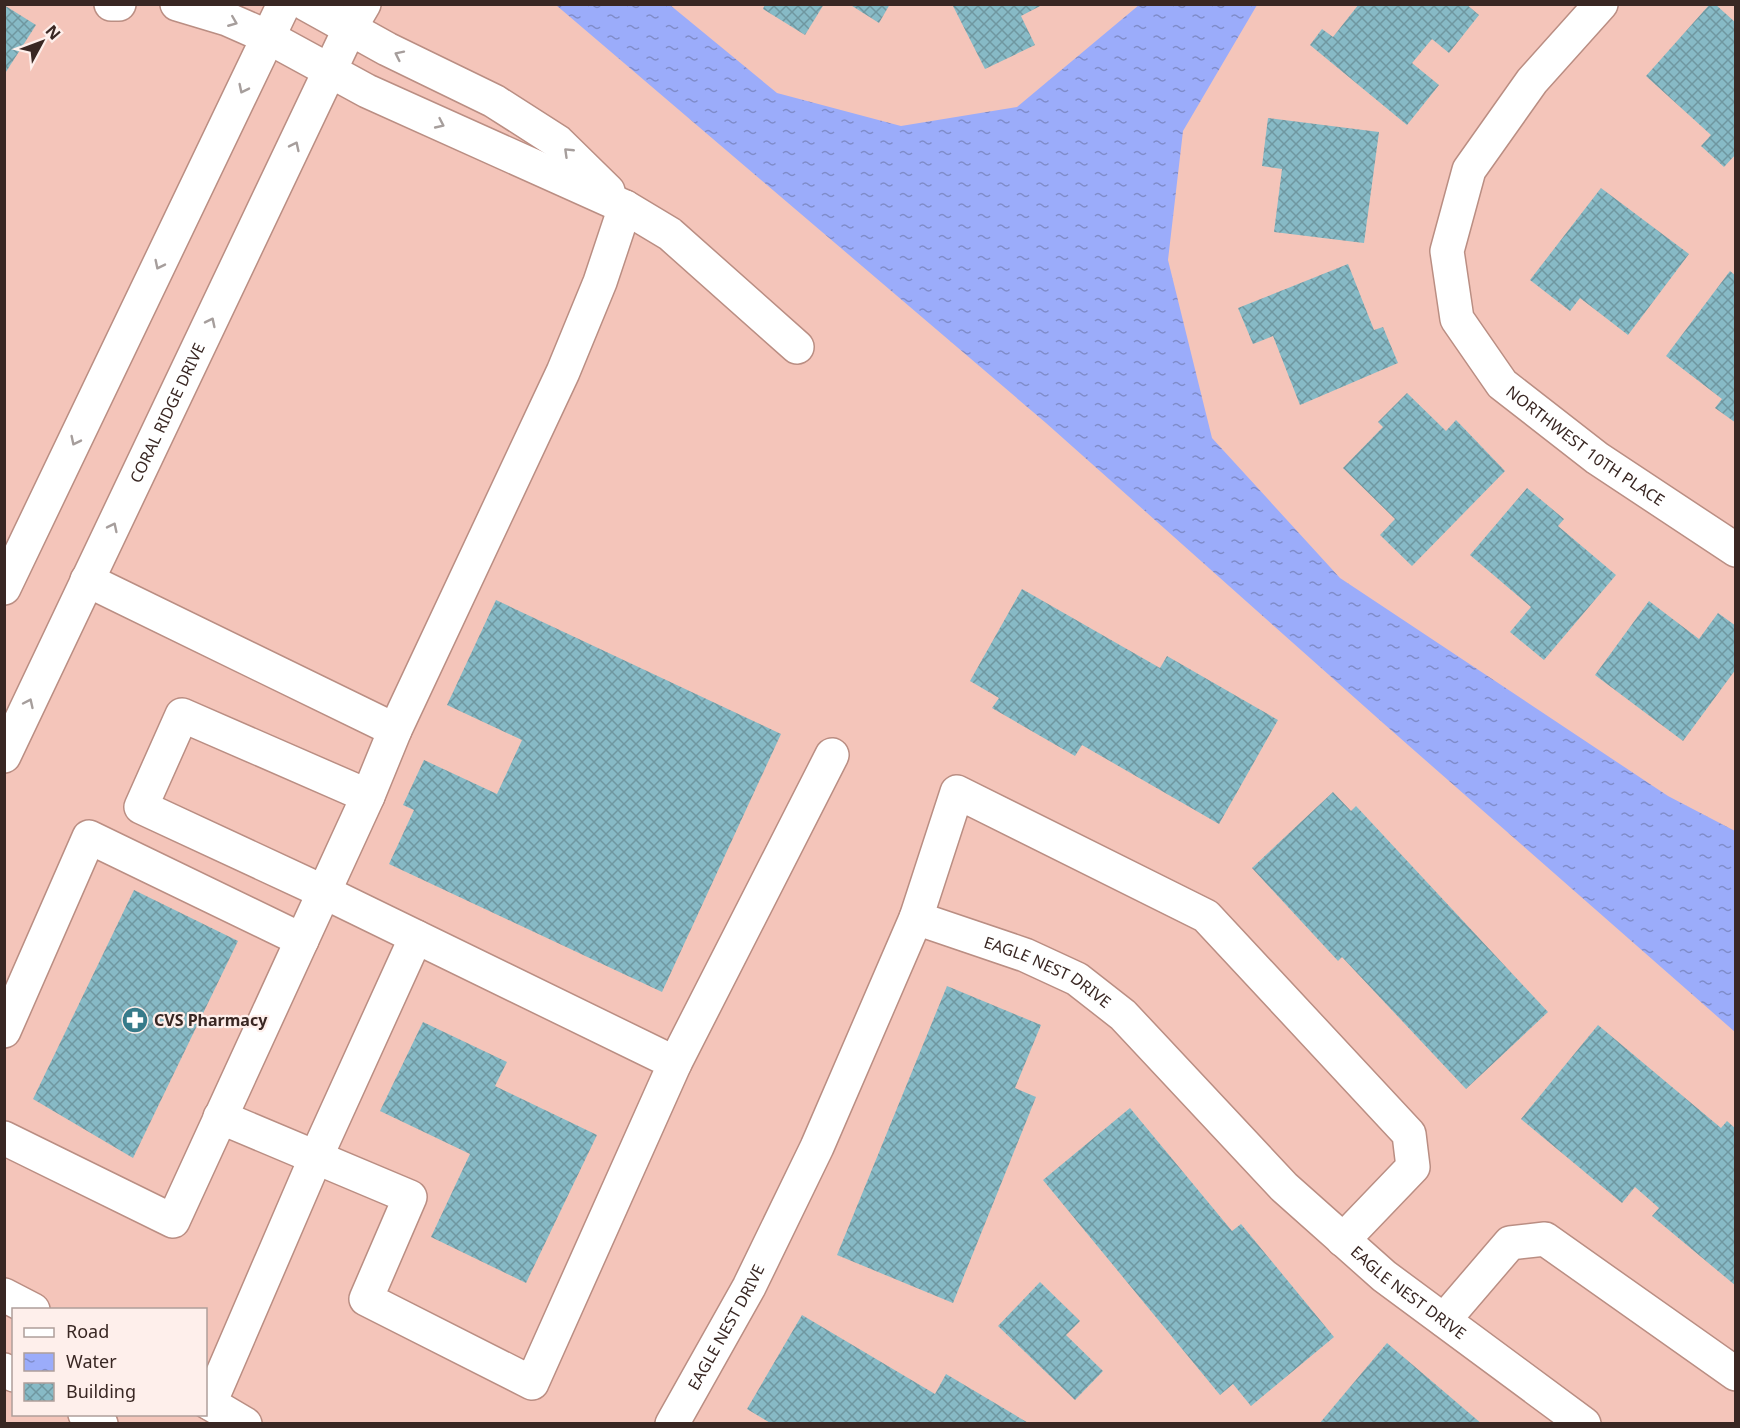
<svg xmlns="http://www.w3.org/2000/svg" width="1740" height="1428" font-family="'Noto Sans',sans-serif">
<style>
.water{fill:url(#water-ripples)}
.building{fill:url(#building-cross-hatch)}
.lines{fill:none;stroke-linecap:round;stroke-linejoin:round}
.minor-casing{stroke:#ba8e83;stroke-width:36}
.major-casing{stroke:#ba8e83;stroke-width:36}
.minor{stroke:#fff;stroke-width:33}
.major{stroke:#fff;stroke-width:33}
.oneway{stroke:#a69e9c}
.labels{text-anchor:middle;stroke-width:4.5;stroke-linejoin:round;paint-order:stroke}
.street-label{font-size:16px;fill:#392723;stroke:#feefeb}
.poi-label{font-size:16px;font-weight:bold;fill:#392723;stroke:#feefeb;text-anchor:start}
</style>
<defs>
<pattern id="water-ripples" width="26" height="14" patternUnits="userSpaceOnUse" patternTransform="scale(1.5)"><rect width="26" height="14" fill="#9bacfa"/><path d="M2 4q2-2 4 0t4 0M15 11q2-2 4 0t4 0" fill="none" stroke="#7f8cca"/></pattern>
<pattern id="building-cross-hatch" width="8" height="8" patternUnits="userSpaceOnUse" patternTransform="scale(1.5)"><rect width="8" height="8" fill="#87bac6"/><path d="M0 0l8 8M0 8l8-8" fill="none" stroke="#6f97a0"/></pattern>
</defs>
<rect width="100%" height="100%" fill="#f4c5ba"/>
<polygon class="water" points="556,5 670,5 777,93 901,126 1017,107 1139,5 1257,5 1183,131 1168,260 1212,438 1340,578 1668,796 1735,831 1735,1032 1383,723 1046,423"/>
<g class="building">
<polygon points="765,4 824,4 805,35 763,9"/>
<polygon points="849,4 890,4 879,23"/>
<polygon points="952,4 1044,4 1021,16 1035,45 985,69"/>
<polygon points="1359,4 1466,4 1479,15 1449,53 1432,39 1412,63 1439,85 1407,125 1310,45 1322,29 1333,37"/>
<polygon points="1710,4 1715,4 1736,23 1736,154 1724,167 1701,146 1711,135 1646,76"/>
<polygon points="4,5 36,25 4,75"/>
<polygon points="1268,118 1379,132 1364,243 1274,232 1282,169 1262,166"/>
<polygon points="1601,188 1689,254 1628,335 1580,298 1570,311 1530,280"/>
<polygon points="1348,264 1374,330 1383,327 1398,363 1300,405 1273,336 1253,344 1238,308"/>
<polygon points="1730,271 1736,276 1736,423 1715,408 1722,399 1666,356"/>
<polygon points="1407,393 1446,431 1456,420 1505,471 1412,566 1380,535 1395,519 1343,468 1383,427 1378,422"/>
<polygon points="1527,488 1564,519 1558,526 1616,575 1544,660 1510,632 1531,607 1470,555"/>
<polygon points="1022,589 1160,668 1167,656 1278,720 1219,824 1082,745 1075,756 992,708 999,698 970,681"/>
<polygon points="496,600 781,734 662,992 389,864 414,810 403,805 424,760 497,794 522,740 447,705"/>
<polygon points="1649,601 1699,639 1718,613 1736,626 1736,669 1683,741 1595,675"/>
<polygon points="1333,792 1351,811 1356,806 1548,1012 1466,1089 1342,957 1338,961 1252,868"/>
<polygon points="134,890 238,941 133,1158 33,1099"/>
<polygon points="947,986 1041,1025 1015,1088 1036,1097 953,1303 837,1255"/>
<polygon points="423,1022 507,1062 495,1086 597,1135 526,1283 431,1237 470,1154 380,1111"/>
<polygon points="1598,1025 1721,1128 1727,1121 1736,1129 1736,1286 1652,1216 1659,1208 1635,1187 1622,1203 1521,1119"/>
<polygon points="1130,1108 1232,1231 1241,1224 1334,1337 1251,1406 1233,1384 1220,1395 1043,1180"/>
<polygon points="1040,1282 1080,1321 1066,1335 1103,1371 1075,1400 998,1326"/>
<polygon points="802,1315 935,1394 946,1374 1030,1424 772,1424 747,1409"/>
<polygon points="1387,1343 1482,1424 1319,1424"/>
</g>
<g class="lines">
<defs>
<g id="minor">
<polyline points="111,4 119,4"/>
<polyline points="177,4 227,19 268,37 367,91 625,207 670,234 797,347"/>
<polyline points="306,4 387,49 494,101 558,142 608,191"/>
<path id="s1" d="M 1601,4 L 1532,81 L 1469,170 L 1447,251 L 1457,319 L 1502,384 L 1597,458 L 1736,550"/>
<polyline points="87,580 395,730"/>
<polyline points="916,918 957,792 1206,916 1409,1134 1413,1167 1343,1240"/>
<polyline points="4,1031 89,837 302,940"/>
<polyline points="675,1063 832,755"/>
<polyline points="220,1117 410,1197 366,1299 532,1383 675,1063 324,892 141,807 182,715 368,796"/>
<polyline points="4,1138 173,1221 368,796 395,730 563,372 600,282 625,207"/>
<polyline points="1444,1320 1510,1243 1545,1239 1736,1374"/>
<polyline points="210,1403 316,1157 416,937"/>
<path id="s2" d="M 672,1424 L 749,1287 L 817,1147 L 916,918 L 1025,955 L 1077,979 L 1123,1015 L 1284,1187 L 1384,1276 L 1584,1424"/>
</g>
<g id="major">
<polyline points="4,588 284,4"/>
<path id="s3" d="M 4,756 L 350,28 L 364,4"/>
<polyline points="4,1295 33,1310"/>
<polyline points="4,1370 14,1375"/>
<polyline points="206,1401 245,1424"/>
<polyline points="85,1414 101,1424"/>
</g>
</defs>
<use href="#minor" class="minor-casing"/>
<use href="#major" class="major-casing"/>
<use href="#minor" class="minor"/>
<use href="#major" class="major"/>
</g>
<defs><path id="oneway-chevron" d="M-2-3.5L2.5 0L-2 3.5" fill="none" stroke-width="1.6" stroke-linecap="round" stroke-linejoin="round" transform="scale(1.5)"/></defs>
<g class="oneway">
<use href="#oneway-chevron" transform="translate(233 22) rotate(22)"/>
<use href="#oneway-chevron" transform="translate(399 55) rotate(-154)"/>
<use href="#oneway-chevron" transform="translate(243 89) rotate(116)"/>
<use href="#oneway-chevron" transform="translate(440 124) rotate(25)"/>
<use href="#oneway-chevron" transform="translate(295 146) rotate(-64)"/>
<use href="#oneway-chevron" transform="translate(568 152) rotate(-136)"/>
<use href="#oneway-chevron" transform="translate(159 265) rotate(116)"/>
<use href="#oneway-chevron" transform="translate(211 322) rotate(-64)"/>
<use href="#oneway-chevron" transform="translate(75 441) rotate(116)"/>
<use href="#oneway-chevron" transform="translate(113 527) rotate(-64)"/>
<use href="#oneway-chevron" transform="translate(29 703) rotate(-65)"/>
</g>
<defs>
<symbol id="pharmacy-disc" viewBox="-11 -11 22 22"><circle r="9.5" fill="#377b8a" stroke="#feefeb"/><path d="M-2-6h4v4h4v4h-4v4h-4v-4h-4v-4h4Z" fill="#fff"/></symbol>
</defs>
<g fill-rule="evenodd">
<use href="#pharmacy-disc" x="120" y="1005" width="30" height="30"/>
</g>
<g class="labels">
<g class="street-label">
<text dy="6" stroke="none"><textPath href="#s3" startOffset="380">CORAL RIDGE DRIVE</textPath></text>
<text dy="6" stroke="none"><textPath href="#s1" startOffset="548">NORTHWEST 10TH PLACE</textPath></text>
<text dy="6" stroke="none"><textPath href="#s2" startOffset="705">EAGLE NEST DRIVE</textPath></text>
<text dy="6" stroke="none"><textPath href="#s2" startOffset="1192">EAGLE NEST DRIVE</textPath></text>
<text dy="6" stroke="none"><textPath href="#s2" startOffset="111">EAGLE NEST DRIVE</textPath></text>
</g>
<g class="poi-label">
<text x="154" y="1026">CVS Pharmacy</text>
</g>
</g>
<rect width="1740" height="1428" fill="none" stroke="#392723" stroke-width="12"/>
<rect x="12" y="1308" width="195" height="108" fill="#feefeb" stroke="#af9f9b" stroke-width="1.5"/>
<rect x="24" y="1328" width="30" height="9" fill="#ffffff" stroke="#af9f9b" stroke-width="1.5"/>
<text x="66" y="1338" font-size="18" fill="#392723">Road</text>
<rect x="24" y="1353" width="30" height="18" fill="url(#water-ripples)" stroke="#af9f9b" stroke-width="1.5"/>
<text x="66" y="1368" font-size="18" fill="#392723">Water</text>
<rect x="24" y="1383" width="30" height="18" fill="url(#building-cross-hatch)" stroke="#af9f9b" stroke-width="1.5"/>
<text x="66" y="1398" font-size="18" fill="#392723">Building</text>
<g transform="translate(42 42) rotate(49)" stroke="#feefeb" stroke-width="4.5" paint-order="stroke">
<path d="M0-4.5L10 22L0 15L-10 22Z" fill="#392723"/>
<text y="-9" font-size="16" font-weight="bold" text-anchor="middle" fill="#392723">N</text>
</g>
</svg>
